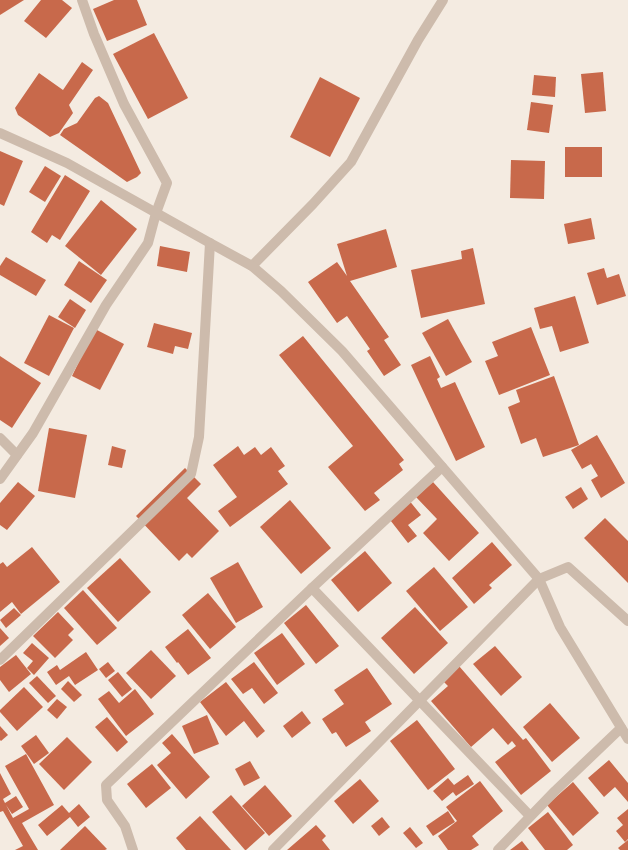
<svg xmlns="http://www.w3.org/2000/svg" width="628" height="850" font-family="Inter,sans-serif">
<style>
.building{fill:#c8694b}
.lines{fill:none;stroke-linecap:round;stroke-linejoin:round}
.minor{stroke:#cdbbac;stroke-width:10}
.tertiary{stroke:#cdbbac;stroke-width:10}
</style>
<rect width="100%" height="100%" fill="#f4ebe1"/>
<g class="building">
<polygon points="0,0 24,0 0,15"/>
<polygon points="41,0 62,0 72,8 46,38 24,21"/>
<polygon points="114,0 137,0 147,25 107,41 93,9"/>
<polygon points="154,33 188,98 148,119 113,54"/>
<polygon points="82,62 93,70 69,105 73,113 59,133 50,137 18,115 15,108 39,73 63,90"/>
<polygon points="603,72 606,111 585,113 581,74"/>
<polygon points="534,75 556,77 555,97 532,95"/>
<polygon points="320,77 360,98 330,157 290,137"/>
<polygon points="99,96 108,103 141,173 137,177 127,182 60,135 64,129 77,123 95,98"/>
<polygon points="531,102 553,105 549,133 527,130"/>
<rect x="565" y="147" width="37" height="30"/>
<polygon points="0,151 23,161 4,206 0,204"/>
<polygon points="511,160 545,161 544,199 510,198"/>
<polygon points="45,166 61,176 45,202 29,192"/>
<polygon points="65,175 90,191 60,240 52,235 47,243 31,232"/>
<polygon points="101,200 137,229 101,275 65,246"/>
<polygon points="591,218 595,239 568,244 564,224"/>
<polygon points="386,229 397,267 350,281 389,337 384,340 401,365 384,376 367,351 370,349 347,316 337,323 308,282 337,262 347,276 337,244"/>
<polygon points="160,246 190,252 187,272 157,266"/>
<polygon points="473,248 485,304 421,318 411,270 462,259 461,251"/>
<polygon points="6,257 46,280 36,296 0,275 0,266"/>
<polygon points="79,261 107,280 91,303 64,285"/>
<polygon points="604,268 607,278 619,274 626,296 597,305 587,273"/>
<polygon points="575,296 589,343 560,352 552,326 540,329 534,308"/>
<polygon points="70,299 86,310 75,328 58,317"/>
<polygon points="49,315 74,328 49,376 24,363"/>
<polygon points="448,319 472,362 446,376 422,333"/>
<polygon points="154,323 192,333 188,349 175,346 173,354 147,347"/>
<polygon points="531,327 550,375 499,395 485,361 498,356 492,342"/>
<polygon points="95,329 124,344 100,390 72,376"/>
<polygon points="303,336 404,460 399,464 403,470 374,493 380,500 365,511 328,467 353,446 279,355"/>
<polygon points="0,356 41,383 12,428 0,420"/>
<polygon points="430,356 440,377 437,379 441,388 455,382 485,447 456,461 411,365"/>
<polygon points="554,376 579,445 543,457 536,438 521,444 508,407 520,402 516,390"/>
<polygon points="49,428 87,435 75,498 38,491"/>
<polygon points="597,435 625,483 601,498 591,480 598,476 591,464 582,469 571,450"/>
<polygon points="112,446 126,450 122,468 108,465"/>
<polygon points="238,446 244,455 255,447 261,455 271,447 285,466 278,471 288,484 230,527 218,511 237,497 213,465"/>
<polygon points="185,468 201,484 187,498 219,531 192,558 187,553 179,561 136,516"/>
<polygon points="18,482 35,496 7,530 0,525 0,503"/>
<polygon points="433,482 479,533 449,561 423,533 437,519 416,497"/>
<polygon points="581,487 588,499 573,509 565,497"/>
<polygon points="408,499 421,515 408,525 417,536 408,543 387,516"/>
<polygon points="290,500 331,548 301,574 260,527"/>
<polygon points="605,518 628,541 628,583 584,538"/>
<polygon points="492,542 512,565 489,585 492,588 474,604 452,578"/>
<polygon points="32,547 60,582 21,614 12,602 0,612 0,564 3,562 7,567"/>
<polygon points="365,551 392,583 358,612 331,580"/>
<polygon points="120,558 151,592 118,622 87,588"/>
<polygon points="238,562 263,607 236,623 210,578"/>
<polygon points="434,567 468,607 440,631 406,591"/>
<polygon points="83,590 117,628 97,645 64,608"/>
<polygon points="208,593 236,627 210,649 182,615"/>
<polygon points="306,605 339,646 316,664 284,623"/>
<polygon points="415,607 448,643 414,674 381,638"/>
<polygon points="14,608 21,615 6,628 0,620"/>
<polygon points="58,612 74,629 68,635 73,640 55,658 33,636"/>
<polygon points="0,628 9,638 0,646"/>
<polygon points="188,629 211,658 188,675 178,662 177,663 165,647"/>
<polygon points="282,633 305,664 277,685 254,653"/>
<polygon points="32,643 49,658 34,675 27,668 33,661 23,653"/>
<polygon points="495,646 522,677 501,696 473,664"/>
<polygon points="151,650 176,676 151,699 126,673"/>
<polygon points="86,652 98,670 75,685 69,676 56,685 47,672 57,665 60,670"/>
<polygon points="16,655 31,674 9,692 0,680 0,667"/>
<polygon points="108,662 115,671 106,678 99,669"/>
<polygon points="254,662 278,693 264,704 252,688 243,694 231,679"/>
<polygon points="459,666 523,740 526,738 551,771 521,795 495,762 516,746 512,741 508,745 493,728 471,747 431,701 448,686 442,680"/>
<polygon points="367,668 392,704 365,722 371,731 346,747 336,732 332,734 322,719 344,704 334,690"/>
<polygon points="118,672 132,689 122,697 108,680"/>
<polygon points="37,676 56,696 48,703 29,683"/>
<polygon points="68,681 82,695 74,702 61,689"/>
<polygon points="226,682 265,731 257,738 244,721 226,736 200,702"/>
<polygon points="24,687 43,707 17,731 0,712 0,710"/>
<polygon points="135,689 154,714 126,736 98,699 109,691 119,703"/>
<polygon points="57,699 67,707 57,719 47,710"/>
<polygon points="550,703 580,738 552,762 523,727"/>
<polygon points="302,711 311,723 292,738 283,726"/>
<polygon points="207,715 219,744 194,754 182,726"/>
<polygon points="107,717 128,742 117,752 95,727"/>
<polygon points="417,720 455,769 428,790 390,741"/>
<polygon points="0,726 8,735 1,741 0,740"/>
<polygon points="172,734 210,777 186,799 157,765 171,753 162,743"/>
<polygon points="36,735 49,753 34,764 21,746"/>
<polygon points="67,737 92,762 64,790 39,764"/>
<polygon points="26,754 54,805 22,823 38,850 15,850 23,846 3,811 0,812 0,773 11,794 3,799 5,803 16,796 23,807 12,814 6,805 13,818 29,809 5,766"/>
<polygon points="609,760 628,783 628,802 615,787 604,797 588,778"/>
<polygon points="250,761 260,778 244,786 235,769"/>
<polygon points="152,764 171,788 146,808 127,784"/>
<polygon points="468,775 474,784 456,796 453,792 442,801 433,791 448,778 454,785"/>
<polygon points="360,779 379,801 353,824 334,801"/>
<polygon points="480,781 503,811 472,836 479,845 471,850 448,850 438,836 457,821 446,807"/>
<polygon points="573,782 599,813 573,836 547,805"/>
<polygon points="265,785 292,816 269,836 242,806"/>
<polygon points="231,795 265,833 246,850 245,850 212,812"/>
<polygon points="79,804 90,817 78,827 70,817 47,836 38,825 62,805 69,813"/>
<polygon points="628,809 628,839 625,842 616,831 623,825 617,818"/>
<polygon points="448,811 455,822 433,836 426,826"/>
<polygon points="548,812 573,845 567,850 545,850 528,828"/>
<polygon points="200,816 231,850 186,850 176,838"/>
<polygon points="382,817 390,827 379,836 371,826"/>
<polygon points="316,825 326,836 322,840 330,850 287,850"/>
<polygon points="85,826 107,849 105,850 60,850"/>
<polygon points="410,827 423,843 416,848 403,833"/>
<polygon points="628,840 628,850 620,850 618,848"/>
<polygon points="522,841 529,850 510,850"/>
</g>
<g class="lines">
<g class="minor">
<polyline points="252,266 313,204 351,162 418,40 443,0"/>
<polyline points="0,438 17,455"/>
<polyline points="0,479 33,433 106,305 148,243 156,213 167,183 124,104 94,34 82,0"/>
<polyline points="312,588 530,816"/>
<polyline points="0,660 191,474 199,437 210,243"/>
<polyline points="133,850 125,826 107,800 106,785 312,588 442,467"/>
<polyline points="273,850 539,579 568,567 628,621"/>
<polyline points="498,850 555,791 621,728"/>
</g>
<polyline class="tertiary" points="0,133 67,163 210,243 252,266 281,291 342,351 539,579 560,627 628,739"/>
</g>
</svg>
